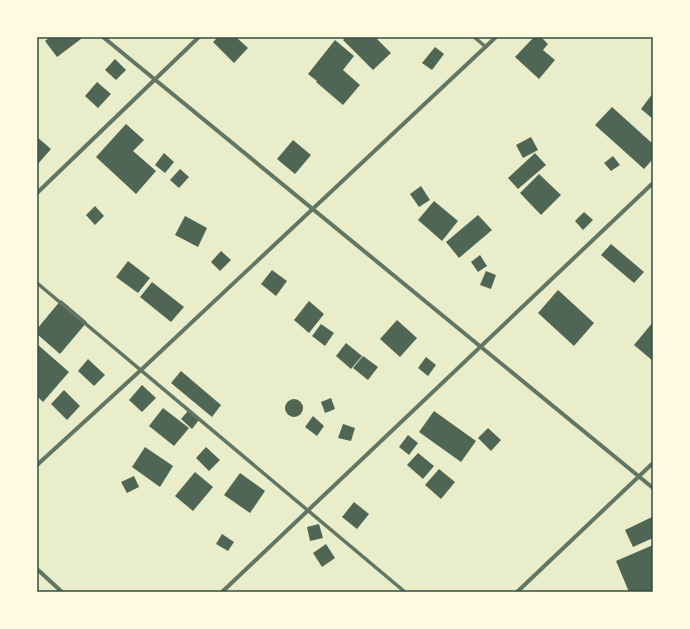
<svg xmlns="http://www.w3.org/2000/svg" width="690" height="629" font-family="Montserrat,sans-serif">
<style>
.building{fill:#4f6655}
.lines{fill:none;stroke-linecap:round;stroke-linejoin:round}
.pedestrian{stroke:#617663;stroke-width:3.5}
.minor{stroke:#617663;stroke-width:4}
.neatline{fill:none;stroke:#344e41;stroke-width:1.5}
</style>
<rect width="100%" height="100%" fill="#e9edc9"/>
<g class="building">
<polygon points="50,37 79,37 81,39 57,57 45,41"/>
<polygon points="218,37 236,37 248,48 234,63 213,42"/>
<polygon points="346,37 379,37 377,39 391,53 373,70 343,40"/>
<polygon points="534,37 541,37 548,44 543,50 555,60 539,79 515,57"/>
<polygon points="335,40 354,56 343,70 360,85 343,105 316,82 317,81 308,74"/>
<polygon points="435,47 444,54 432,70 422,63"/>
<polygon points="115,59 126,70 116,80 105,70"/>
<polygon points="97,82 111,94 98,108 85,96"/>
<polygon points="653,93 653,119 641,109"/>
<polygon points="612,107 653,144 653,159 644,169 595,125"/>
<polygon points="126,124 144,140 133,151 156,171 136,194 96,157"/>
<polygon points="37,137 51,149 37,165"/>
<polygon points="531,137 538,150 523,158 516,145"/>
<polygon points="293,140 311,155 295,174 277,159"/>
<polygon points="164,153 174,162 165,173 155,165"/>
<polygon points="535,153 546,165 518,189 508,178"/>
<polygon points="613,156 620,165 611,171 604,163"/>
<polygon points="180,169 189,177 179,188 170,180"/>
<polygon points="539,174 561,195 541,215 520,193"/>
<polygon points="421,186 430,200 419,207 410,194"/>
<polygon points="434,201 458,221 442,241 418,220"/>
<polygon points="95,206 104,216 95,225 86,215"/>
<polygon points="584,212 593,220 583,230 575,221"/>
<polygon points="478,215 492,230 459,258 446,242"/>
<polygon points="185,216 207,228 198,247 175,235"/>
<polygon points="611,244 644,272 634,283 601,255"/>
<polygon points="221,251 231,260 220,271 211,262"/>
<polygon points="480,255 487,266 478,272 471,262"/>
<polygon points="128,261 150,278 138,293 116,277"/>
<polygon points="272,270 287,281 276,296 261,284"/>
<polygon points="486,271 496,275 491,289 480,285"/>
<polygon points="152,282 184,307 171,322 140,297"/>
<polygon points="558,290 594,323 574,346 538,313"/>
<polygon points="61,300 87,322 60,354 37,334 37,329"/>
<polygon points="309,301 324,314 309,333 294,320"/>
<polygon points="397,320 417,338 400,357 380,339"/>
<polygon points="653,322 653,361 634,345"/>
<polygon points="321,324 334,333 325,346 312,336"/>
<polygon points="346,343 362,356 351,369 336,356"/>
<polygon points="37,344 69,372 43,402 37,396"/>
<polygon points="363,356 378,367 368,380 353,368"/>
<polygon points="426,357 436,365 428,376 418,368"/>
<polygon points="88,359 105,375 94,386 78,371"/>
<polygon points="181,371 221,405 212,417 171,383"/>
<polygon points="142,385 156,398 142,412 129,400"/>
<polygon points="64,390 80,406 67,420 51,404"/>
<polygon points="331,398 335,409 325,413 321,402"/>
<circle cx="294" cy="408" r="9"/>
<polygon points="163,408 189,428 174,446 149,426"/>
<polygon points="188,411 199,420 192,429 181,419"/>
<polygon points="434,411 476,441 461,462 419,432"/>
<polygon points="313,416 324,426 317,436 305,427"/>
<polygon points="343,424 355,428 351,441 338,438"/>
<polygon points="488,428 501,440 491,451 478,438"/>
<polygon points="408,435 418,443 409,455 399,447"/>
<polygon points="145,447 173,466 160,487 132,467"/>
<polygon points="206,447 220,460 209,471 196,458"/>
<polygon points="418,453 434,466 423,479 407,465"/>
<polygon points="439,469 455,482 441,499 425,485"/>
<polygon points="195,472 213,487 193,511 175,496"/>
<polygon points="240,473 265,491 250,513 224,495"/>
<polygon points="134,476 139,487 127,493 121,482"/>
<polygon points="354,502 369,514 357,529 342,517"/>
<polygon points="652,517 653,521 653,538 633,547 625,530"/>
<polygon points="319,524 323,538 310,541 307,527"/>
<polygon points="222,534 234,542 228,551 216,544"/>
<polygon points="326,544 335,558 322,567 313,553"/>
<polygon points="653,545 653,592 629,592 616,561"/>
</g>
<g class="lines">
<g class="pedestrian">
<polyline points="474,37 486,47"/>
<polyline points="37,283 405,592"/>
</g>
<g class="minor">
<polyline points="103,37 653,488"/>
<polyline points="37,193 199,37"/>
<polyline points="37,465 141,370 496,37"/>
<polyline points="37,569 62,592"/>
<polyline points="222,592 653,183"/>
<polyline points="517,592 653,463"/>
</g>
</g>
<rect width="690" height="629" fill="none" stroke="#fefae0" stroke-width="76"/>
<rect x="38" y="38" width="614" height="553" class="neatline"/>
</svg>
